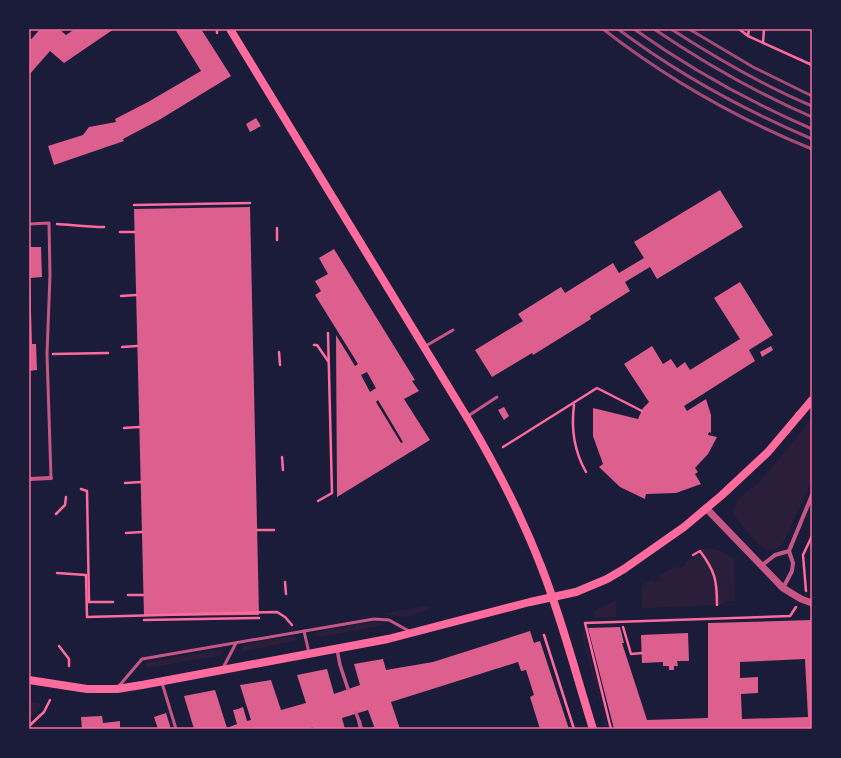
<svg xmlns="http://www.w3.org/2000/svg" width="841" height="758" font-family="Roboto,sans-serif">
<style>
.green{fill:#2a1e3b}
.building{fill:#dd5f8e;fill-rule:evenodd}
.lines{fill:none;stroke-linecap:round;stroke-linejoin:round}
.path{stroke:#ff6b9d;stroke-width:2.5}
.service{stroke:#c65784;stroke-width:3}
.pedestrian{stroke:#c65784;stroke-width:3.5}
.minor{stroke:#c65784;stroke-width:4}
.tertiary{stroke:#c65784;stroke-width:7}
.secondary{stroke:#ff6b9d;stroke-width:8}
.rail{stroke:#a44b75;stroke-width:3}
.neatline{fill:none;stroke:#ff6b9d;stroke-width:1.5}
</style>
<rect width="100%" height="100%" fill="#1b1b3a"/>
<g class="green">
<path d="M 812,418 L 812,480 L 783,544 L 776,549 L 767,550 C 761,548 736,520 734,514 C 733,511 734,508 735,505 C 738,498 746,493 752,488 C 775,467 792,442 812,418 Z"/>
<polygon points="710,548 721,551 734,559 735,601 725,601 724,605 642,608 642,586 651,580 654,583 661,579 659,576 677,566 678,569 686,565 685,562 700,554 702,549"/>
<polygon points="616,600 616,617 594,618 594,611"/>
<polygon points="428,606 428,610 406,617 380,614"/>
<polygon points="370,622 378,622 383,624 381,626 319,637 315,634 318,632"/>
<polygon points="585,632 586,643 608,729 605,729 603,714 581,633"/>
<polygon points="293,636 297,638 295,641 240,652 243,646 247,644"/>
<polygon points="224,649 221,654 217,656 148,668 145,665 147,662"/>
<polygon points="29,702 41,704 37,713 29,719"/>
</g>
<g class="building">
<polygon points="40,29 59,29 66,35 75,29 114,29 64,63 50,51 29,75 29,42"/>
<polygon points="175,29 201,29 231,76 159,120 123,139 124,141 54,165 48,146 83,135 89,127 116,122 115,119 148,102 201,71"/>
<polygon points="256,118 261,126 250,132 246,124"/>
<polygon points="720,190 743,227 657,279 650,267 625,282 630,291 590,316 591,319 533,355 532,353 492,377 475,350 523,321 518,314 561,287 565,293 613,263 619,273 644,258 634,242"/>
<polygon points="250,207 259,615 144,616 134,209"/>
<polygon points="29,247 41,247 42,277 30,278 32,344 36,344 37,370 29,371"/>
<path d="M 334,249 L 415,380 L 412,381 L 419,391 L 404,399 L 430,440 L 337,497 L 336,335 L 355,366 L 358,364 L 315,295 L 321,291 L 315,281 L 328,274 L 319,258 ZM 367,372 L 376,388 L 370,392 L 361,375 ZM 378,400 L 403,442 L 401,443 L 376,402 Z"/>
<polygon points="740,282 773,335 749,350 755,361 684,406 687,411 706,399 711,415 711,433 709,432 708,435 717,437 708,454 695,468 698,472 695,474 701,484 676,493 646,494 645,499 620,487 599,467 603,464 593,436 593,408 638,419 643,408 649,402 624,364 652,346 663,364 671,359 677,368 685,362 690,370 740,339 714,298"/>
<polygon points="771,346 773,350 762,357 760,352"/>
<polygon points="504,407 509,416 504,420 498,410"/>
<path d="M 812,620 L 812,659 L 811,659 L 812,729 L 614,729 L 588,628 L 620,627 L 624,643 L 622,643 L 647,720 L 708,718 L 708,623 ZM 805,659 L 808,717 L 742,719 L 741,694 L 758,693 L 758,677 L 740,678 L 740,662 Z"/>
<polygon points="530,631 534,643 540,641 569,729 540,729 530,697 534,695 526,670 521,671 518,662 391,702 400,729 375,729 368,710 342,718 345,729 314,729 313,727 307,729 194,729 184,696 215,690 227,728 237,724 233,710 238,709 243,707 247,721 251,720 240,685 271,680 281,710 306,703 297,675 327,669 334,694 360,685 354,664 383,659 386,670 433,662"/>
<polygon points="688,633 689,661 677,661 678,666 674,666 674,670 669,670 669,666 663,666 663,662 642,663 641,635"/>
<polygon points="166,713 171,729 158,729 154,717"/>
<polygon points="102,716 103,723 120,721 120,729 82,729 81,717"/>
</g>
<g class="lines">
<g class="path">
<polyline points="217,29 217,33"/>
<polyline points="739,29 748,36 812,65"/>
<polyline points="748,36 749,29"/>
<polyline points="29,39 30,40"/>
<polyline points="763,43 764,29"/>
<polyline points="134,205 250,203"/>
<path d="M 57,224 C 73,225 88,227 104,227"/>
<polyline points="277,228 277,240"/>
<polyline points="120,232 135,232"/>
<polyline points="121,296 136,295"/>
<polyline points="314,345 317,345 328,361"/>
<polyline points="122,347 137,346"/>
<polyline points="279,352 280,365"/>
<polyline points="53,354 108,353"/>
<path d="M 573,403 L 574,405 C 571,428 574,451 586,472"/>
<polyline points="124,428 139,427"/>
<polyline points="503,447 597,388 642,411"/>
<polyline points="282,457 283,470"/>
<polyline points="125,483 141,482"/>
<polyline points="81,489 87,491 89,602 113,602"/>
<polyline points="318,501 332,493 328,333"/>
<polyline points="56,514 65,505 66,497"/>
<polyline points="257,530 274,530"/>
<polyline points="126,533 142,532"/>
<path d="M 693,555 L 700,551 C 715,571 717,580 717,605"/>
<polyline points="57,573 86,575 87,617 277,612 285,617 292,625"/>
<polyline points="285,582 286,594"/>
<polyline points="806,591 803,555 812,536"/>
<polyline points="128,595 143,595"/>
<polyline points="144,620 259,618"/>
<polyline points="623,627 631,654 642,653"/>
<polyline points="544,635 574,729"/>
<polyline points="59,646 69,659 69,666"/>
<polyline points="29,726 44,712 50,700"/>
<polyline points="372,729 374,728"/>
<polyline points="611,729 585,623 790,616 796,607"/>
</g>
<g class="service">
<polyline points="29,224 49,223 50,275 47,354 51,478"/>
<polyline points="424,347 453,330"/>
<polyline points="468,416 497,397"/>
<polyline points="304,631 309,653"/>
<polyline points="223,668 236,643"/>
<polyline points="162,683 176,729"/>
<polyline points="119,686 142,659 374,619 389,620 409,631"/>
</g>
<g class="pedestrian">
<polyline points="337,649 340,665 348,689"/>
<polyline points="356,713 359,721"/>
</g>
<g class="minor">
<polyline points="29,479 51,478"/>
<polyline points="761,566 775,555 789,551"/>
<polyline points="783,588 792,571 793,563 789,551 812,495"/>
<polyline points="359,721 361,729"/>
</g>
<polyline class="tertiary" points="706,508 783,588 801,599 812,603"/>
<g class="secondary">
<path d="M 230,29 L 471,424 C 498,470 522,517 541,566 C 562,619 576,675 593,729"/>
<polyline points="29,680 87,689 117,689 142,685 388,639 530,602 576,592 607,579 624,569 684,527 722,495 768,452 812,400"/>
</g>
<g class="rail">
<path d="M 603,29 C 666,78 738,119 812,149"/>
<path d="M 618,29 C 678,74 744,110 812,139"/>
<path d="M 634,29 C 690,69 750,102 812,129"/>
<path d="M 654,29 C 704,63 757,93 812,117"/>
<path d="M 671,29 C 716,58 762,85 812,106"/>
<polyline points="689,29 753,67 812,96"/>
</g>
</g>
<rect width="841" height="758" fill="none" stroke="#1b1b3a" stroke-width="60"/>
<rect x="30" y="30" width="781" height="698" class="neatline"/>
</svg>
